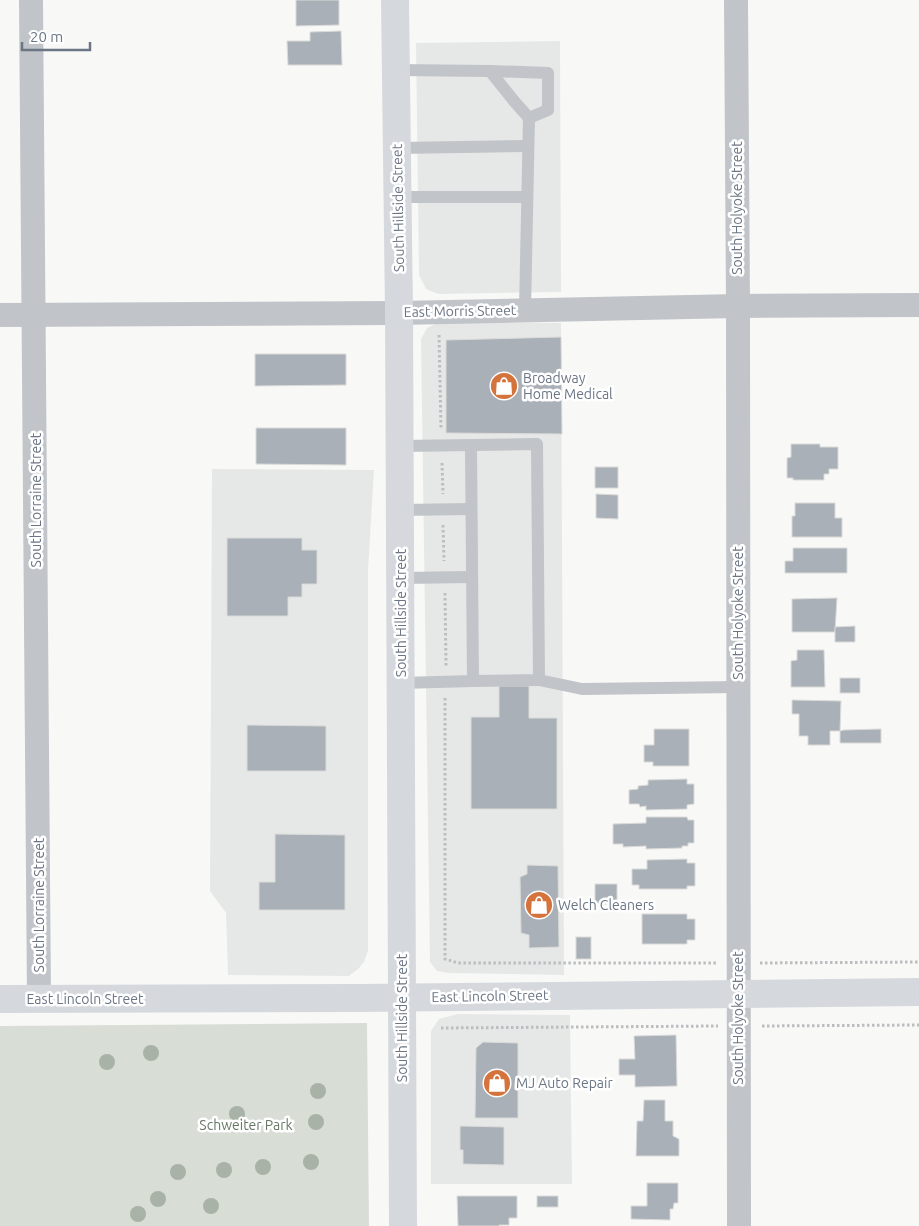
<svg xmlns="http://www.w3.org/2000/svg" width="919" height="1226" font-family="Ubuntu,sans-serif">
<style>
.built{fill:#e6e8e7}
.green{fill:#d8ddd6}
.building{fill:#aab0b7;stroke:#dadbd9}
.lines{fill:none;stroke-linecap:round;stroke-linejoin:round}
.path{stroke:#bbbdc0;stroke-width:3;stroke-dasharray:2.5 2.5;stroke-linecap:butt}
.lane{stroke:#c1c4c8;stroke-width:12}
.street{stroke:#c1c4c8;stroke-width:24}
.secondary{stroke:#d5d9dd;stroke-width:28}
.tree{fill:#a8b2a7}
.labels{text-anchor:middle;stroke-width:5;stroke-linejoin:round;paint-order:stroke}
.street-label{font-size:14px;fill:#6b7685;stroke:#fff}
.poi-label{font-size:14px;fill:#6b7685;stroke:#fff;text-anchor:start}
.park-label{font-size:14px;fill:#667865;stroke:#fff}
</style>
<rect width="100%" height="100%" fill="#f8f9f7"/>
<g class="built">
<polygon points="560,41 561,292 438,294 426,289 419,275 416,43"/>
<polygon points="440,322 561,323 564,975 449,973 437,971 430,962 421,339 427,328"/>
<polygon points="212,469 374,470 368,570 368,951 364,962 359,968 349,976 228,975 226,913 210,891"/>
<polygon points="458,1014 570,1015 572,1184 431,1184 431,1031 439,1019"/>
</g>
<polygon class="green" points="367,1023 369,1226 0,1226 0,1026"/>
<g class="building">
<polygon points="296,0 339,0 339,25 296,26"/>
<polygon points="341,31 342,65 288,65 287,41 310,41 310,32"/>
<polygon points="561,337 562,434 446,433 446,340"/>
<polygon points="255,354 346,354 346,385 255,386"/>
<polygon points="256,428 346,428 346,465 256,464"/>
<polygon points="791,444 820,444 820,447 838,447 838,469 829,469 829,474 824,474 824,480 793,480 793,478 787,478 787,458 791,457"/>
<rect x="595" y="467" width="23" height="21"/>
<polygon points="596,494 618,495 618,519 596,518"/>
<polygon points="795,503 835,503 835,518 842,518 842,537 792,537 792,516 795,516"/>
<polygon points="227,538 302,538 302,550 317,550 317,584 302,584 302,597 288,597 288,616 227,616"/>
<polygon points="793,548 847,548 847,573 785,573 785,561 793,561"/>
<polygon points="837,598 835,632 792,632 792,599"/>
<polygon points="855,626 855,642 835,642 835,627"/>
<polygon points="797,650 824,650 825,687 791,687 791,661 797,660"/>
<rect x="840" y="678" width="20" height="15"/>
<polygon points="499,686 529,686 529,718 557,718 557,809 471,809 471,717 499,717"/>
<polygon points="792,700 841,701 840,731 830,731 830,745 808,745 808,736 799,736 799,714 792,714"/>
<polygon points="247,725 326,726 326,771 247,771"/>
<polygon points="654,729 689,729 689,766 653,766 653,762 644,762 644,745 654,745"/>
<polygon points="881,729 881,743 840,743 840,731 844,730"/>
<polygon points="687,779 687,784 694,784 694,804 687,805 687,809 646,810 646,806 640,807 639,804 629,804 629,790 638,789 638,786 648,785 648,780"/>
<polygon points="646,817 687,817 688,820 694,820 694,843 688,843 688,846 682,846 682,848 646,849 646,846 623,847 623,844 613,844 613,824 646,823"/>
<polygon points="275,834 345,835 345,910 259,910 259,882 275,882"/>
<polygon points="687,859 687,863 695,863 695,886 687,886 687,889 639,889 639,885 632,885 632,869 647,869 647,860"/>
<polygon points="527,865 558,866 559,947 529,948 529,935 521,933 520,877 527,874"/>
<rect x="595" y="884" width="22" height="20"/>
<polygon points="642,914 687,914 687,919 695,919 695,940 687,940 687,944 642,944"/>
<rect x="576" y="937" width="15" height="22"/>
<polygon points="676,1035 677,1086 635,1087 635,1075 619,1075 619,1059 635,1059 634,1036"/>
<polygon points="483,1042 518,1043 518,1118 475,1118 476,1048"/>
<polygon points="644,1100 665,1100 665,1121 673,1121 673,1136 679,1139 679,1156 636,1156 637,1121 643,1121"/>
<polygon points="460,1126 504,1127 504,1165 463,1164 463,1150 460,1150"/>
<polygon points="647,1183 678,1183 678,1203 674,1203 673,1209 670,1209 670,1220 631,1219 631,1206 647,1206"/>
<polygon points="457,1196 517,1196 517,1218 509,1218 509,1225 499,1225 499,1226 458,1226"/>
<rect x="537" y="1196" width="21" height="11"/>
</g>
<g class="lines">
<g class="path">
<polyline points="439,335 441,429"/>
<polyline points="442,463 443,494"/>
<polyline points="443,525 444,561"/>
<polyline points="445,593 446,666"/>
<polyline points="445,698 445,959 458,963 717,963"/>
<polyline points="760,963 919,962"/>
<polyline points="762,1026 919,1025"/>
<polyline points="441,1028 718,1026"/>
</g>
<g class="lane">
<polyline points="396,70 490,71 514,101 529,118 525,310"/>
<polyline points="490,71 548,73 548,110 529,118"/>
<polyline points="397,148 528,146"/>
<polyline points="398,197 527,197"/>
<polyline points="400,446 537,444 539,680 473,681"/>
<polyline points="400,510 471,509"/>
<polyline points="400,578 472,577"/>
<polyline points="539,680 582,689 738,687"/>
<polyline points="401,683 473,681 471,446"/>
</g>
<g class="street">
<polyline points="31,0 39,999"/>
<polyline points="736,0 738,306 739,1226"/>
<polyline points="0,315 399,313 738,306 919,305"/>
</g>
<g class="secondary">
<polyline points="395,0 399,313 403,1226"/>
<polyline points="0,999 359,998 919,992"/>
</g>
</g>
<g class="tree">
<circle cx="151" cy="1053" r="8"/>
<circle cx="107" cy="1062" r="8"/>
<circle cx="318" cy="1091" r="8"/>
<circle cx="237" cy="1114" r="8"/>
<circle cx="316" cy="1122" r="8"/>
<circle cx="311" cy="1162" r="8"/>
<circle cx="263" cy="1167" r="8"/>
<circle cx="224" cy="1170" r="8"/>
<circle cx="178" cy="1172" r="8"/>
<circle cx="158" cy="1199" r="8"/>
<circle cx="211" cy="1206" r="8"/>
<circle cx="138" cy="1214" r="8"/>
</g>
<defs>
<symbol id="shop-disc" viewBox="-11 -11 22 22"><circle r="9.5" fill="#d4733c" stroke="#fff"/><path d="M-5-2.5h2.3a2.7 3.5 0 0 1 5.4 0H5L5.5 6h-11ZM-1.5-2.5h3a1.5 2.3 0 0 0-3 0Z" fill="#fff"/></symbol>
</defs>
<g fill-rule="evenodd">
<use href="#shop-disc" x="488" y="370" width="32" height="32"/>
<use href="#shop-disc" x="523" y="889" width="32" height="32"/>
<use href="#shop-disc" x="481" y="1067" width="32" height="32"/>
</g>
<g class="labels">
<g class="street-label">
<text transform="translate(398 208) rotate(-91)" y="5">South Hillside Street</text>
<text transform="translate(737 208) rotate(-90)" y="5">South Holyoke Street</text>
<text transform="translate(460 311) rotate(-1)" y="5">East Morris Street</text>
<text transform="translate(36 500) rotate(-90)" y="5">South Lorraine Street</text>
<text transform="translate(401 613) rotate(-90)" y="5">South Hillside Street</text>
<text transform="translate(738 613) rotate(-90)" y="5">South Holyoke Street</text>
<text transform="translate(39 905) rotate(-90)" y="5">South Lorraine Street</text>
<text transform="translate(490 996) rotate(-1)" y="5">East Lincoln Street</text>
<text x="85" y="1004">East Lincoln Street</text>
<text transform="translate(402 1018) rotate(-90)" y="5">South Hillside Street</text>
<text transform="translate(738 1018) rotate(-90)" y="5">South Holyoke Street</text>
</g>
<g class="poi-label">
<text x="523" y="383">Broadway<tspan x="523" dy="16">Home Medical</tspan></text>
<text x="558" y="910">Welch Cleaners</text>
<text x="516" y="1088">MJ Auto Repair</text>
</g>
<g class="park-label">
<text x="246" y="1130">Schweiter Park</text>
</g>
</g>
<path d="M22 42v8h68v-8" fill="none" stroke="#6b7685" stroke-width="2.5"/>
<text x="30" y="42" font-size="15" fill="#6b7685" stroke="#ffffff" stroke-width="4" paint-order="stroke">20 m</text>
</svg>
